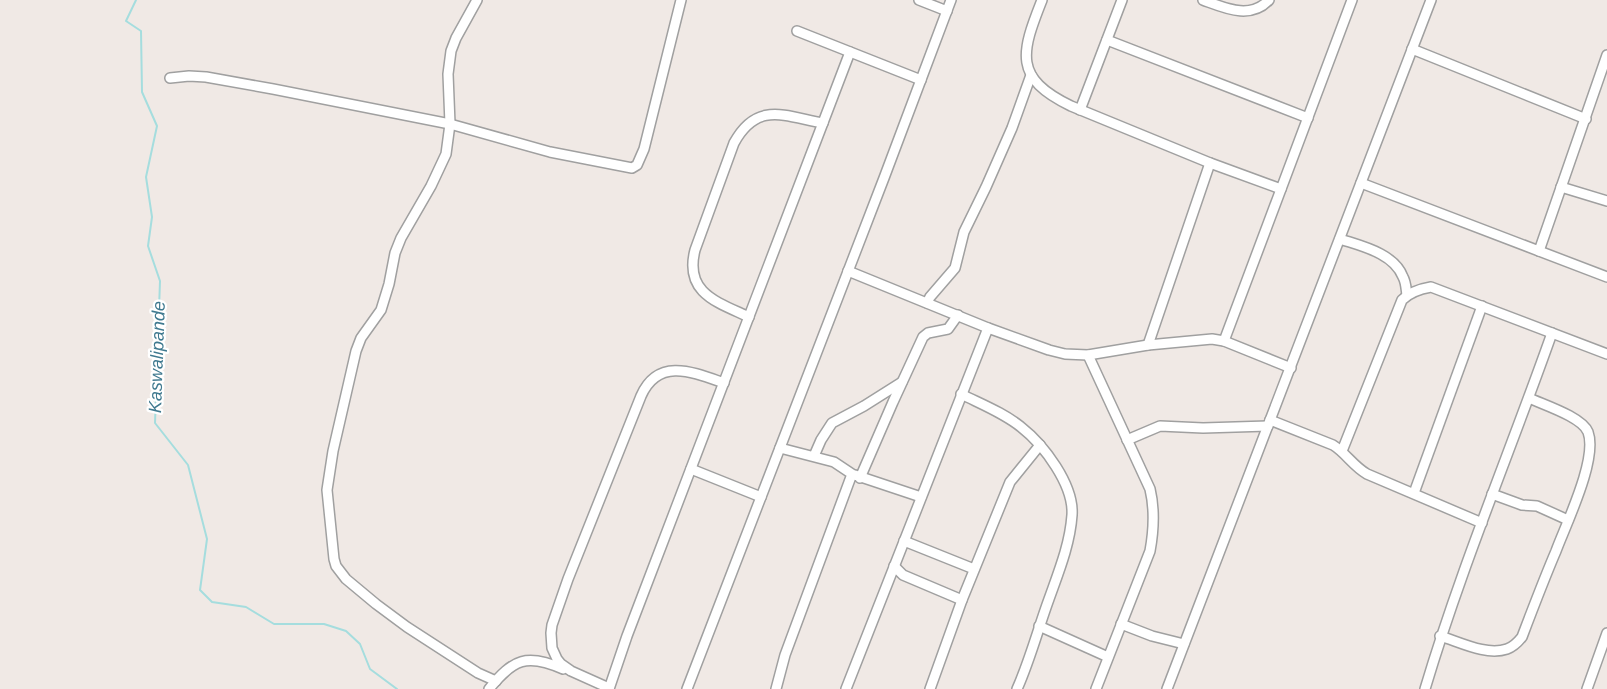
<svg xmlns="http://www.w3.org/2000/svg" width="1607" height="689" font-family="Arial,sans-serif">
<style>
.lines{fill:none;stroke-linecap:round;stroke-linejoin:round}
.stream{stroke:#a5ddde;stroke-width:2}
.minor-casing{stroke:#a0a0a0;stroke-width:12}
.minor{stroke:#fff;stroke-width:9}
.labels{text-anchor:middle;stroke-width:4.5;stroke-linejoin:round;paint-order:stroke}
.water-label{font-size:18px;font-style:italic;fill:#3f798f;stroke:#fff}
</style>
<rect width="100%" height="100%" fill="#f0e9e5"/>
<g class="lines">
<polyline class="stream" points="136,0 126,21 141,31 142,92 157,126 146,177 152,217 148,246 160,281 155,423 188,465 207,539 200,590 212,602 246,607 274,624 324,624 346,631 360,644 370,669 397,689"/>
<defs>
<g id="minor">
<polyline points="477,0 456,38 451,51 448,74 450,124 446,154 431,186 401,238 395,253 389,284 381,310 361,338 356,351 333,451 327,490 334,559 336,566 346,579 376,604 407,627 478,673 496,681"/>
<polyline points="919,0 947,11"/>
<path d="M 1042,0 C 1021,53 1013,78 1071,106 L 1210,163 L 1281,189"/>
<path d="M 1203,0 C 1225,8 1250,20 1269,0"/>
<polyline points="797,31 921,80"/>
<polyline points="1107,40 1308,118"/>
<polyline points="1412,49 1586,119"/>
<polyline points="170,78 189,76 206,77 273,89 450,124 550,152 632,168 637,165 644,149 681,0"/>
<polyline points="1080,110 1122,0"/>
<polyline points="1361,183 1607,277"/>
<polyline points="1561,187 1607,201"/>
<path d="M 1340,239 C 1361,246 1394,253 1403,277 C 1406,282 1406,289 1407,295"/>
<polyline points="1539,251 1607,55"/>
<polyline points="848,271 988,328 1049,350 1065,354 1088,355 1148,345 1212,339 1224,341 1291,368"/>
<polyline points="927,303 930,297 955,268 964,232 986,187 1012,128 1031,75"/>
<path d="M 749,317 C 717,302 684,293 695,250 L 734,143 C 757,101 784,116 823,123"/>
<polyline points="1224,341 1352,0"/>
<polyline points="1148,345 1210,163"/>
<path d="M 1088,355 L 1150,489 C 1155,510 1154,529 1150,551 L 1096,689"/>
<path d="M 961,394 C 981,404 1004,413 1021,427 C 1044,445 1074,485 1072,515 C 1070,544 1059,571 1049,599 C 1038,629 1030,660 1017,689"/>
<path d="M 1270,420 L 1333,445 C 1346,453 1353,466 1367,474 L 1482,523"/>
<polyline points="1127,440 1160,426 1203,428 1268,426"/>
<path d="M 1342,451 L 1402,300 C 1410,292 1419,289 1431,287 L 1607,354"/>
<polyline points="814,456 821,440 832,423 864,406 902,382"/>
<polyline points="691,469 761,497"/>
<polyline points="855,475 921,497"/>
<polyline points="860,478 893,402 923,337 928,333 948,329 958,315"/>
<polyline points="1414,493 1482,306"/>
<polyline points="1492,494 1522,505 1537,506 1568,520"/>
<polyline points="904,541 974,569"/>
<polyline points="894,566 903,575 962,600"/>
<polyline points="1121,624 1152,636 1184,644"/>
<polyline points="1039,626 1108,657"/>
<path d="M 1440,636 C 1460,642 1486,656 1507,649 C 1513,647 1518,642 1522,637 C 1533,608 1544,579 1556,551 C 1566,524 1598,459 1588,432 C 1582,417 1544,405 1529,398"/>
<path d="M 609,688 L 571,671 L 561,664 L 557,659 L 552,648 L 551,633 L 552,625 L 568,579 L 641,396 C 658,357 693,372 724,383"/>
<path d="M 489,689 C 513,659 527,653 563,669"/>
<polyline points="609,689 627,636 850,52"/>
<polyline points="687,689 884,178 951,0"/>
<polyline points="776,689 785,655 852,474 834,462 780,448"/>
<polyline points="846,689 988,328"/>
<polyline points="930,689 962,600 1010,482 1040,445"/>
<polyline points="1167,689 1431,0"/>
<path d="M 1425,689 C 1461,568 1510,452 1552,333"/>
<polyline points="1587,689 1607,633"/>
</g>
</defs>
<use href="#minor" class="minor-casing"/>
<use href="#minor" class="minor"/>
</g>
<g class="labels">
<g class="water-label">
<text transform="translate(157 357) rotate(-88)" y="6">Kaswalipande</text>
</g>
</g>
</svg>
